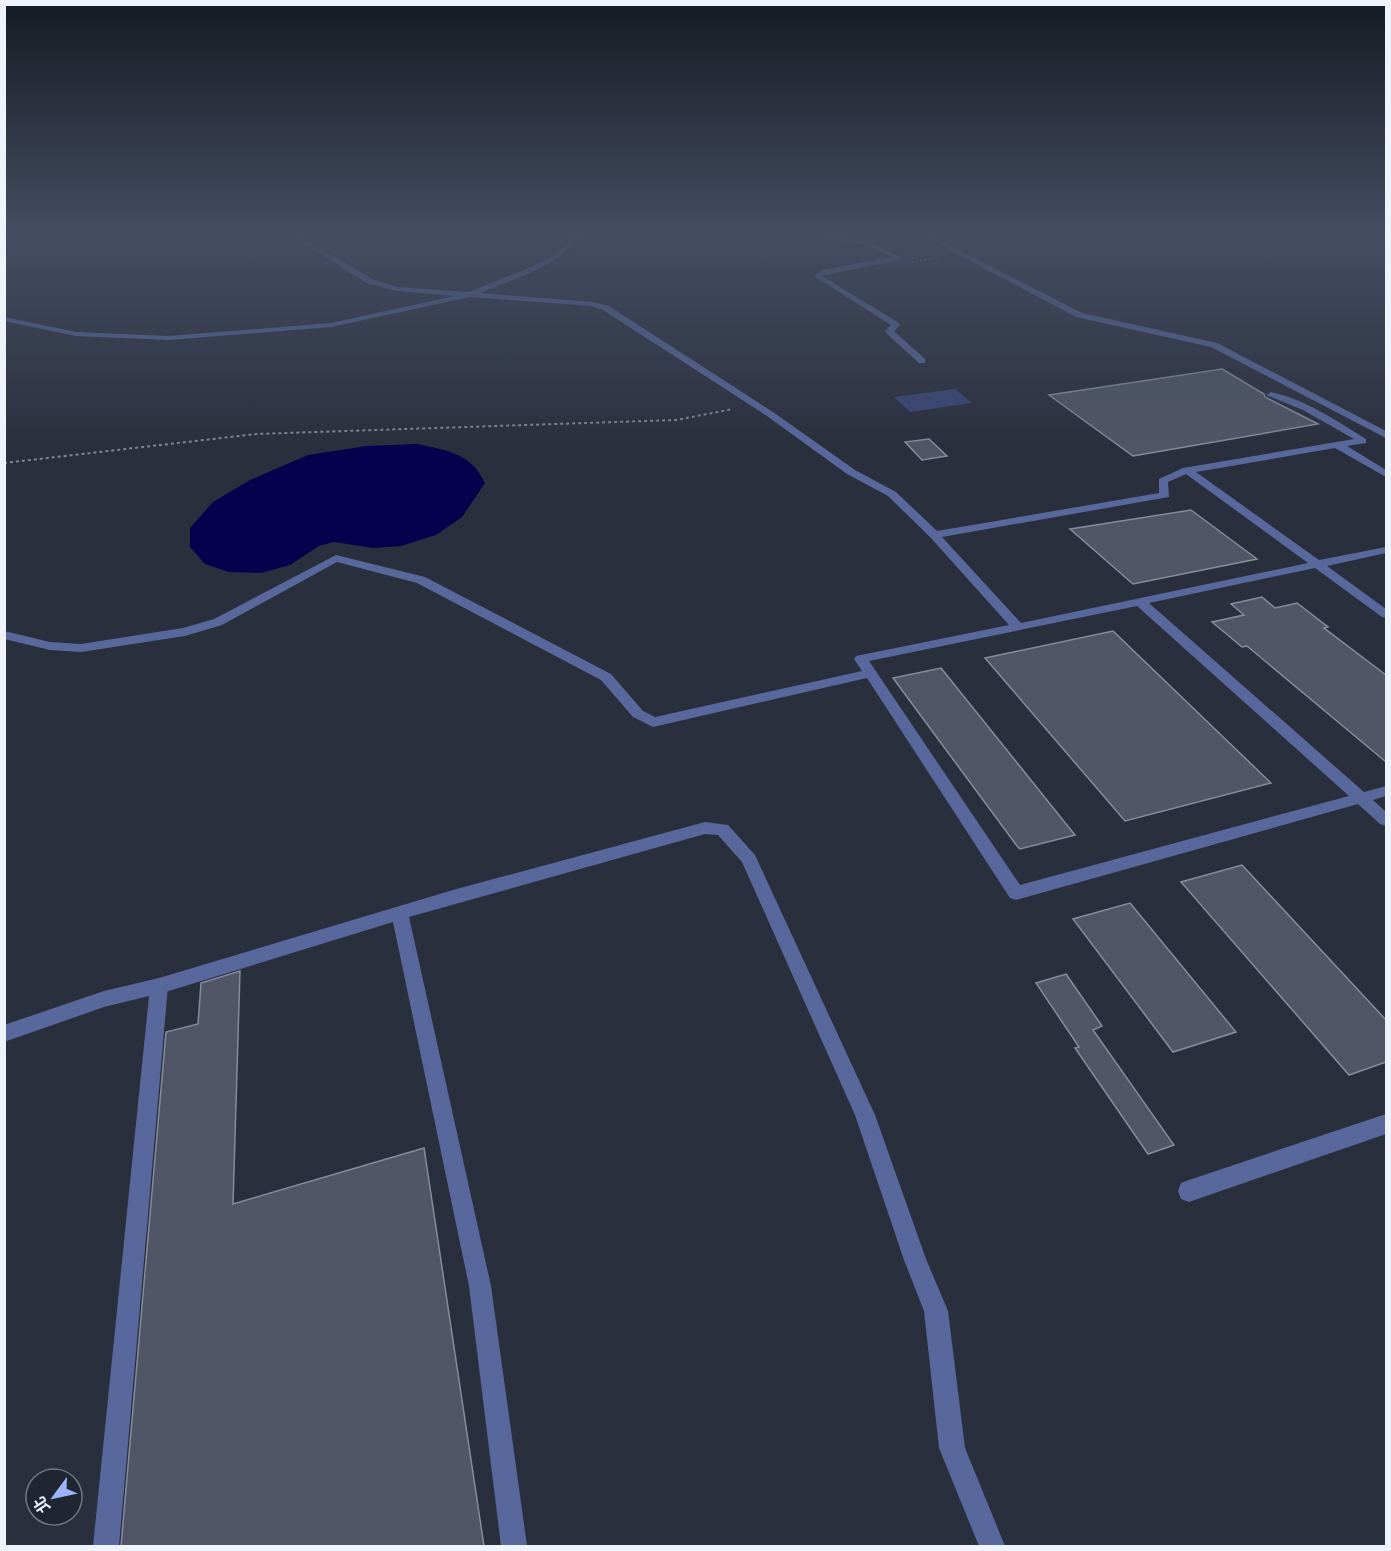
<svg xmlns="http://www.w3.org/2000/svg" width="1391" height="1551" font-family="Inter,'Noto Sans TC',sans-serif">
<style>
.green{fill:#394675}
.water{fill:#07004d}
.building{fill:#505665;stroke:#868c9e;stroke-width:1.5}
.lines{fill:none;stroke-linecap:round;stroke-linejoin:round}
.path-far1{stroke:#838793;stroke-width:1.5;stroke-dasharray:2 2;stroke-linecap:butt}
.path{stroke:#838793;stroke-width:2;stroke-dasharray:3 3;stroke-linecap:butt}
.lane{fill:#58689c;fill-rule:evenodd}
.street{fill:#58689c;fill-rule:evenodd}
</style>
<rect width="100%" height="100%" fill="#2a2f3d"/>
<polygon class="green" points="955,389 972,403 910,412 894,397"/>
<path class="water" d="M 417,444 C 446,450 471,453 485,483 L 462,517 L 436,535 L 401,546 L 373,548 L 334,542 L 319,546 L 290,565 L 261,573 L 229,572 L 205,564 L 190,547 L 190,528 L 213,502 L 250,480 L 308,455 L 366,446 Z"/>
<g class="building">
<polygon points="1222,369 1264,394 1265,397 1318,424 1133,456 1049,395"/>
<polygon points="929,439 947,456 922,460 905,442"/>
<polygon points="1191,510 1257,559 1133,584 1070,529"/>
<polygon points="1262,597 1275,608 1297,603 1328,627 1324,628 1386,675 1386,762 1247,646 1242,647 1212,622 1244,615 1231,604"/>
<polygon points="1113,631 1271,783 1125,821 985,658"/>
<polygon points="941,668 1075,835 1020,849 1017,846 893,678"/>
<polygon points="1242,865 1386,1020 1386,1062 1349,1075 1181,882"/>
<polygon points="1130,903 1236,1032 1173,1052 1073,919"/>
<polygon points="240,971 233,1204 424,1148 484,1546 121,1546 166,1032 198,1024 201,983"/>
<polygon points="1066,974 1102,1026 1093,1030 1174,1145 1148,1154 1075,1048 1079,1047 1036,983"/>
</g>
<g class="lines">
<polyline class="path-far1" points="912,262 937,258"/>
<polyline class="path" points="4,463 256,434 676,420 733,409"/>
<g class="lane">
<path d="M 289,233 L 296,233 L 372,279 L 397,287 L 469,292 L 524,270 L 555,255 L 577,233 L 583,233 C 559,266 517,278 480,293 L 592,302 L 609,306 L 773,412 L 855,470 L 896,492 L 937,531 L 1159,493 L 1159,479 L 1183,468 L 1354,439 L 1303,410 L 1266,395 L 1271,392 C 1307,400 1335,420 1366,439 L 1366,443 L 1347,446 L 1386,470 L 1386,477 L 1335,448 L 1196,472 L 1319,560 L 1386,547 L 1386,553 L 1327,566 L 1386,609 L 1386,618 L 1382,617 L 1315,568 L 1149,603 L 1364,792 L 1386,786 L 1386,796 L 1373,800 L 1386,812 L 1386,826 L 1380,824 L 1358,804 L 1016,900 L 1010,898 L 867,678 L 653,727 L 633,717 L 601,680 L 417,583 L 337,562 L 222,625 L 185,636 L 81,652 L 50,650 L 4,639 L 4,631 L 50,642 L 81,644 L 183,628 L 214,619 L 336,555 L 425,577 L 611,674 L 643,711 L 655,717 L 862,671 L 854,659 L 856,656 L 1009,625 L 930,537 L 888,496 L 847,474 L 767,416 L 603,310 L 591,306 L 470,297 L 331,327 L 169,340 L 76,336 L 4,321 L 4,317 L 76,332 L 169,336 L 331,323 L 455,296 L 397,291 L 366,283 ZM 1186,474 L 1308,563 L 1021,623 L 942,537 L 1169,497 L 1168,482 ZM 1137,606 L 1349,796 L 1020,885 L 869,661 Z"/>
<polygon points="813,233 870,242 901,257 899,260 822,276 899,323 900,325 894,331 925,359 925,363 919,363 886,333 885,331 891,325 814,276 822,270 892,257 866,245 830,241"/>
<polygon points="159,978 165,981 168,986 119,1546 93,1546 149,996 104,1007 4,1042 4,1025 104,991"/>
<polygon points="1386,1114 1386,1134 1189,1202 1181,1199 1178,1191 1181,1183 1189,1180"/>
</g>
<g class="street">
<polygon points="918,233 925,233 1082,313 1217,343 1386,431 1386,438 1211,347 1076,317"/>
<polygon points="705,822 728,825 755,855 875,1115 926,1259 948,1311 965,1448 1005,1546 979,1546 939,1448 924,1311 904,1260 855,1115 742,862 718,835 705,834 409,917 491,1286 527,1546 501,1546 469,1286 393,922 159,994 153,991 150,986 153,981 159,978 453,890"/>
</g>
</g>
<linearGradient id="sky" x2="0" y2="1"><stop stop-color="#171a22"/><stop offset="0.52" stop-color="#444d62"/><stop offset="1" stop-color="#444d62" stop-opacity="0"/></linearGradient>
<rect width="1391" height="450" fill="url(#sky)"/>
<rect width="1391" height="1551" fill="none" stroke="#eff3fc" stroke-width="12"/>
<g transform="translate(54 1497) rotate(237)"><circle r="28" fill="#202532" stroke="#737783" stroke-width="1.5"/>
<path d="M0-4.5L10 22L0 15L-10 22Z" fill="#9db4fd"/>
<text y="-9" font-size="16" font-weight="bold" text-anchor="middle" fill="#eff3fc">北</text>
</g>
</svg>
